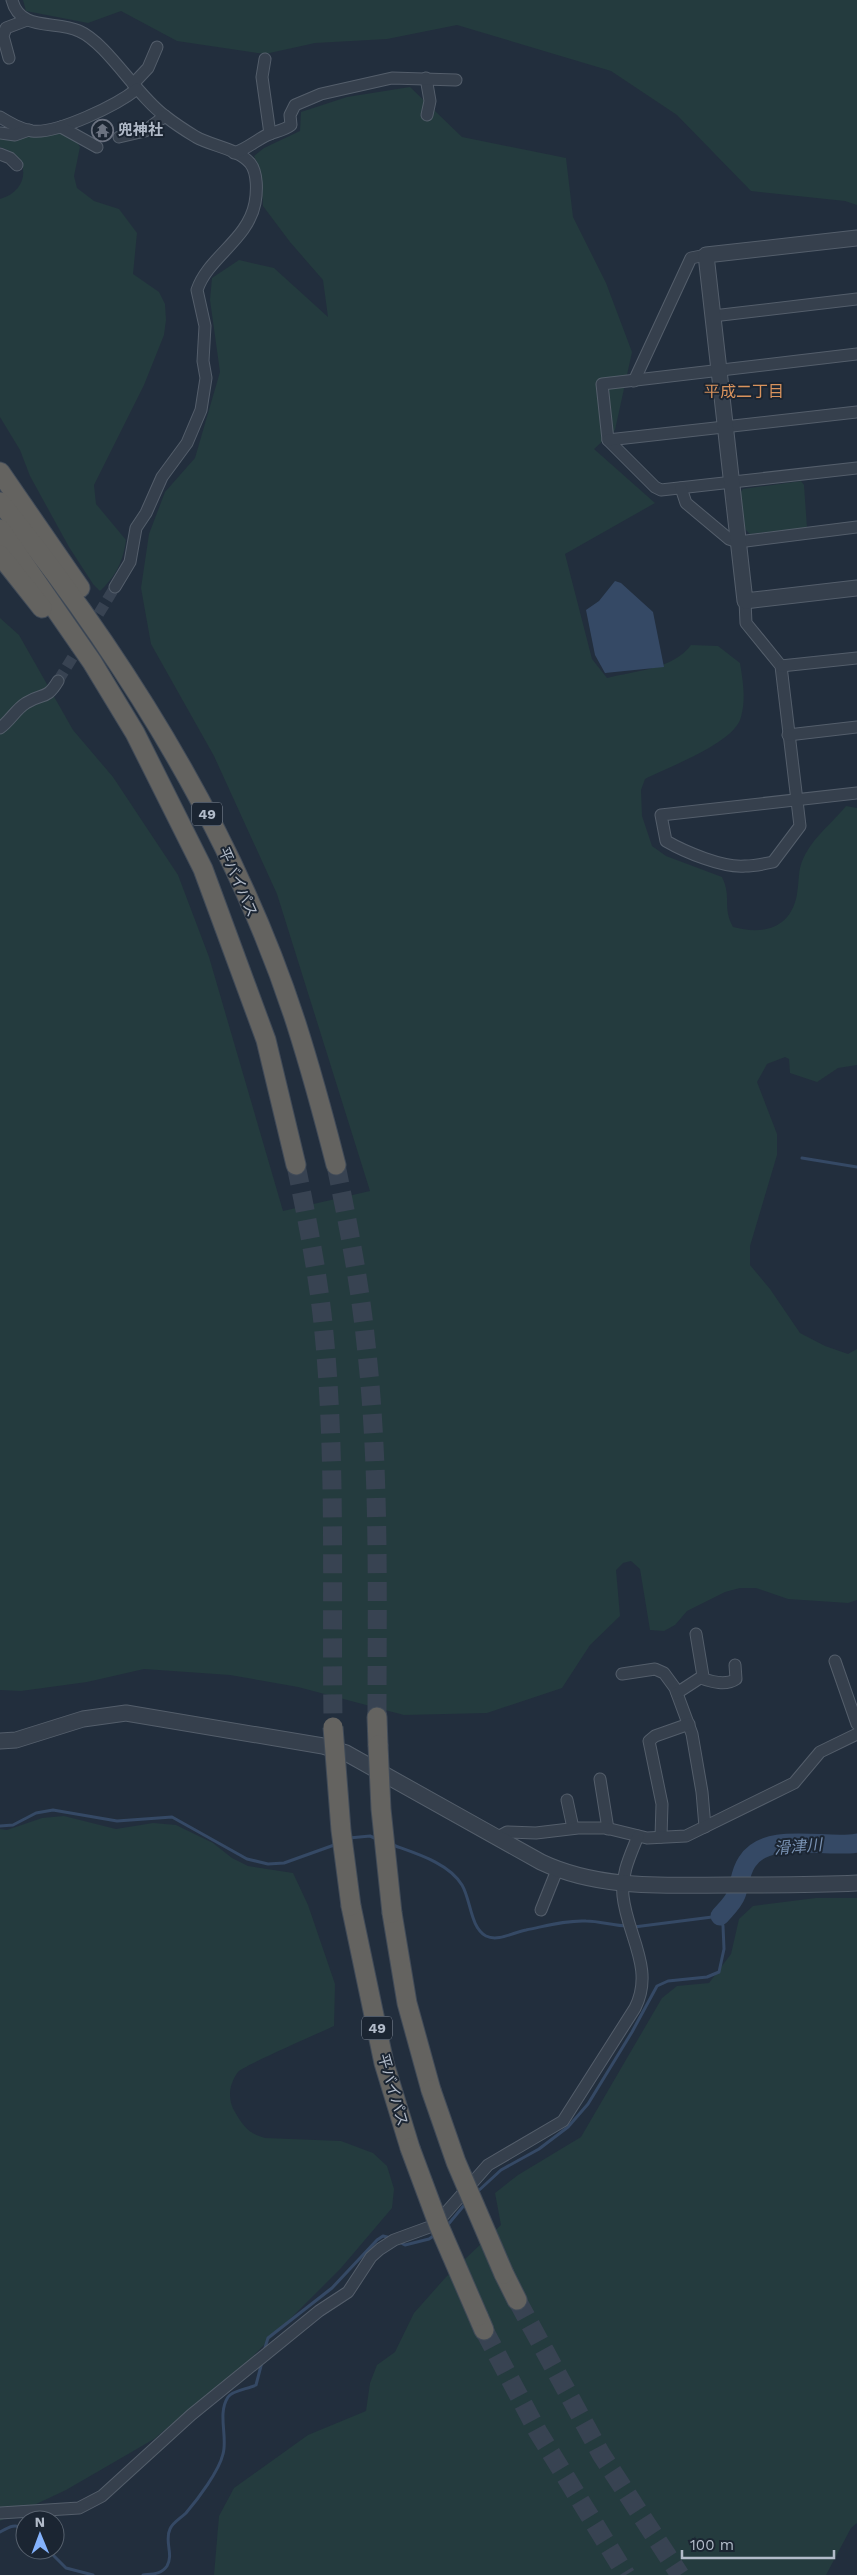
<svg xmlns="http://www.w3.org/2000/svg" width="857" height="2575" font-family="'Work Sans','Noto Sans JP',sans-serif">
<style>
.green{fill:#243b3e}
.water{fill:#354965}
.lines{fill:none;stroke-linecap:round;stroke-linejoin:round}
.stream{stroke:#354965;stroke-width:3}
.river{stroke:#354965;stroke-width:19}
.minor-tunnel{stroke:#384352;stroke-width:11;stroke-dasharray:11 5.5;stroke-linecap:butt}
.trunk-tunnel{stroke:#384352;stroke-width:19;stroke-dasharray:19 9;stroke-linecap:butt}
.minor-casing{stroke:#545e6b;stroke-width:13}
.tertiary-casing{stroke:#545e6b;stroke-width:17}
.trunk-casing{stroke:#414b58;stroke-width:21}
.minor{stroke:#36404d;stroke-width:11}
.tertiary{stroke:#36404d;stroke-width:15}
.trunk{stroke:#646360;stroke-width:19}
.trunk-bridge-casing{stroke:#414b58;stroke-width:21;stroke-linecap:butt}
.trunk-bridge{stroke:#646360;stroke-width:19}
.labels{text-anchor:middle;stroke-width:4;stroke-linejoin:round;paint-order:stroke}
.shield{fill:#1b2532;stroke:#858e9c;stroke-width:1}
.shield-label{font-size:14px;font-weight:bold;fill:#b2bbc9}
.poi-label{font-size:15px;font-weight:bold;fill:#b2bbc9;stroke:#1b2532;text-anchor:start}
.street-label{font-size:15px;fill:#b2bbc9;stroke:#1b2532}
.neighbourhood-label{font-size:16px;fill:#d9935d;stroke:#1b2532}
.water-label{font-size:16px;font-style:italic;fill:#7891b2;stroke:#1b2532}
</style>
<rect width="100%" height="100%" fill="#222e3d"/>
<g class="green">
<polygon points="23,0 857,0 857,205 845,201 751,191 677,115 611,71 457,25 387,39 315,43 265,54 177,41 121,11 88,23 26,11"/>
<path d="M 410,87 L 462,137 L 566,158 L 573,217 L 606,283 L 632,352 L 615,430 L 594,449 L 655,503 L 565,554 L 592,659 L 607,678 C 634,671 674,669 691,645 L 718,646 L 740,663 C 743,682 746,699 741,717 C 735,743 668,767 645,779 L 641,790 L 642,816 L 652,846 L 666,856 L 722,877 C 732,898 722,907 733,927 C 763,935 791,929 797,894 C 800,877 797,869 806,853 C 816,835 833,822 846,806 L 857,808 L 857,1065 L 838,1068 L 817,1082 L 790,1073 L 789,1059 L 785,1057 L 767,1064 L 757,1082 L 777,1134 L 777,1155 L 750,1246 L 750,1265 L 770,1289 L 800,1333 L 825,1346 L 848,1354 L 857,1349 L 857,1600 L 848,1603 L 788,1599 L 756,1588 L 740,1588 L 725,1592 L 687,1611 L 675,1625 L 664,1631 L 650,1630 L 640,1569 L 631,1561 L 623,1563 L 616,1570 L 620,1616 L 590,1645 L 562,1688 L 487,1713 L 404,1715 L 298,1687 L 230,1675 L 144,1669 L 87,1682 L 21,1691 L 0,1690 L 0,618 L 19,635 L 73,730 L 113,777 L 178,875 L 209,957 L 283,1211 L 370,1191 L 277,894 L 214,756 L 151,644 L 141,588 L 149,534 L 165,492 L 195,458 L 220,372 L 210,300 L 212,278 L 239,260 L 274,268 L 328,317 L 323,280 L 290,242 L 263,206 L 261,172 L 254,156 L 264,148 L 300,131 L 301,112 L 347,97 Z"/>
<path d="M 56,132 L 74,138 L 80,147 L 74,176 L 77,188 L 94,201 L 119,209 L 137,233 L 133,274 L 159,292 L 165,304 L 166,320 L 164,335 L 144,385 L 94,485 L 96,504 L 126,540 C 123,562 116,576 100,591 L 93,584 L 69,547 L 30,476 L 20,450 L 0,417 L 0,199 C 30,191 32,156 0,147 L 0,136 Z"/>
<polygon points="801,481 804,485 807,528 750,534 745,529 739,494 743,489"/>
<path d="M 64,1816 L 116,1829 L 153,1823 L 176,1825 L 213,1843 L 232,1858 L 248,1866 L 293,1873 L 308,1905 L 335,1984 L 334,2026 C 321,2032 243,2066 238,2072 C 229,2084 227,2099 235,2112 C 243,2126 249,2134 265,2138 L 341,2141 L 373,2153 L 387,2166 L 394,2189 L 392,2208 L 341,2268 L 250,2359 L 154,2439 L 66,2490 L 0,2521 L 0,1829 L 7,1830 L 42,1818 Z"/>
<polygon points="816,1898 857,1898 857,2523 851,2528 826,2575 214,2575 219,2516 234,2488 308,2435 366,2411 370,2383 377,2365 395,2352 414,2313 446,2277 501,2225 495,2193 518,2175 581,2137 662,1998 677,1986 709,1983 731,1954 739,1919 753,1906"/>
</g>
<polygon class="water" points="615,581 621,583 653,612 664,667 605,673 595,655 586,610 599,601"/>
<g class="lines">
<g class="stream">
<polyline points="802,1158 857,1167"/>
<polyline points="0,1826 13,1825 36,1813 53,1810 117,1821 172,1817 247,1859 268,1864 284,1863 337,1844"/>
<polyline points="349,1838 370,1836 377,1839"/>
<path d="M 390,1844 C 414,1853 448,1862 462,1885 C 471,1900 470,1927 486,1936 C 498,1942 514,1932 526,1930 C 546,1926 566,1920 586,1921 C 600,1921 614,1926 628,1926"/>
<polyline points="476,2193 501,2170 539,2149 568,2127 588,2104 632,2032 657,1986 668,1981 707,1977 719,1972 724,1949 723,1926 720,1916 634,1927"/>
<polyline points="446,2227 466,2203"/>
<polyline points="399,2242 405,2245 429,2239 435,2235"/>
<polyline points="264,2351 268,2338 332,2288 377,2240 383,2236 391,2238"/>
<path d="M 0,2532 C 9,2527 15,2523 25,2529"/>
<polyline points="48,2550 66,2568 93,2575"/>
<path d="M 143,2575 C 151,2574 161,2575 167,2566 C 174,2554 164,2541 170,2529 C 172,2523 181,2518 186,2513 C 198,2499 219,2471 223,2454 C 228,2437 217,2414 228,2397 C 233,2390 248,2389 256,2385 L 262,2362"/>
</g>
<path class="river" d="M 720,1916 C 725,1910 733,1903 736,1895 C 740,1884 740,1872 747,1862 C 767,1830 826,1849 857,1843"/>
<g class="minor-tunnel">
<polyline points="90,628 115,587"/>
<polyline points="58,681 82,642"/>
</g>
<g class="trunk-tunnel">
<path d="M 296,1165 C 306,1214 316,1264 322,1314 C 337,1448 331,1584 333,1719"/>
<path d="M 336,1165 C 348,1224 360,1284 366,1344 C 380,1468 377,1593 377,1717"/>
<polyline points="517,2300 601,2454 680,2575"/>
<polyline points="484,2330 538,2432 626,2575"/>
</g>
<defs>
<g id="minor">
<path d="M 12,0 C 20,32 55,20 79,31 C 107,43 137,96 165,116 C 174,123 186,131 196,137 C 212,146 238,149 250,163 C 258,173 257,192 255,203 C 248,240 208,257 197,290 L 205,326 L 203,361 L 206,378 L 201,410 L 187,443 L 162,477 L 146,513 L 136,528 L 130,562 L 115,587"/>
<polyline points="9,58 3,36 6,28 27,20"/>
<polyline points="265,59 262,77 270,134"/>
<polyline points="426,78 430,101 427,115"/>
<polyline points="133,84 148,68 157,47"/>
<path d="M 0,117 C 10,123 20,129 32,131 C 58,134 117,105 137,89"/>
<polyline points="61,127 97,147"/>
<polyline points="0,133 15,135 29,130"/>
<polyline points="119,137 145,131 165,116"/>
<path d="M 234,153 C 247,149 256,140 269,134 C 277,131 285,130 291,125 L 290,115 L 295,105 L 321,94 L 392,78 L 456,80"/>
<polyline points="0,154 10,158 17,165"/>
<polyline points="713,316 857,299"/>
<polyline points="857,354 602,384 608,440 655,487 661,490 857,468"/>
<polyline points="634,381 691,258 706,255"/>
<polyline points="608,440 857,412"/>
<polyline points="681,488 686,503 729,539 738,542 857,527"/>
<path d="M 745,601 L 746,623 L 781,666 L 800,826 L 773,862 C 764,864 755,866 745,866 C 723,868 685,852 666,841 L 661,815 L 857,793"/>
<polyline points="781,666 857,658"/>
<path d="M 0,728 C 10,721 16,709 26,703 C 43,692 46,701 58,681"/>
<polyline points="788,735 857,727"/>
<polyline points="835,1661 857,1724"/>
<polyline points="622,1674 655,1669 664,1673 675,1688 692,1734 702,1792 705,1827"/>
<path d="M 701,1678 C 712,1682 726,1686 736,1679 L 735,1665"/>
<polyline points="677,1693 703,1676 696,1634"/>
<polyline points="600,1779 608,1829"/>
<polyline points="567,1800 573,1828"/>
<polyline points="661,1837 662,1804 649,1741 655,1736 689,1724"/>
<polyline points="496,1838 507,1832 536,1833 578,1828 606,1828 647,1838 686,1836 794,1783 820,1752 857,1734"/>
<polyline points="541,1910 557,1870"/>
<path d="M 0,2513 L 79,2508 L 102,2496 L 191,2415 L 319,2311 L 348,2292 L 371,2257 L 380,2249 L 394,2240 L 435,2225 L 488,2165 L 563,2121 L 635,2008 C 655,1969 627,1935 623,1896 C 621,1874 630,1856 638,1836"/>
</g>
<g id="tertiary">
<polyline points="857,238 706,255 745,601 857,588"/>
<path d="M 0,1741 L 16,1740 L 83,1719 L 126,1713 L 323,1746 L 346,1753 L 541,1862 C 600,1890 667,1885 731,1885 C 773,1885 815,1885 857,1883"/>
</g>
<g id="trunk">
<polyline points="0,472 80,588"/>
<path d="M 0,502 C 124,657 235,834 296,1023 C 311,1070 324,1118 336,1165"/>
<polyline points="0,529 92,662 135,733 203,869 266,1040 296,1165"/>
<polyline points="0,555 42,608"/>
<polyline points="377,1717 378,1745"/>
<polyline points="351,1906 384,2063 410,2148"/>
<polyline points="392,1913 407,2003 431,2090"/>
<polyline points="504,2274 517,2300"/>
<polyline points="478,2316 484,2330"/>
</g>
</defs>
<use href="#minor" class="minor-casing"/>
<use href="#tertiary" class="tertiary-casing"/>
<use href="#trunk" class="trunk-casing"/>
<use href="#minor" class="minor"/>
<use href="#tertiary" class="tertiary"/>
<use href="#trunk" class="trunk"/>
<defs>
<g id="trunk-bridge">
<polyline points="333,1727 341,1830 351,1906"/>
<polyline points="378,1745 381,1809 392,1913"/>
<polyline points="431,2090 456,2162 504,2274"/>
<polyline points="410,2148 439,2226 478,2316"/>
</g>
</defs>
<use href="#trunk-bridge" class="trunk-bridge-casing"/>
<use href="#trunk-bridge" class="trunk-bridge"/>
</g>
<defs>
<symbol id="temple-ring" viewBox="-11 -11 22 22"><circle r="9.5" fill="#1b2532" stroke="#6b7280" stroke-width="1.5"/><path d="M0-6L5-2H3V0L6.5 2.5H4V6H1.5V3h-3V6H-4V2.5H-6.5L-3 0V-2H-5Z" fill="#6b7280"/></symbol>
</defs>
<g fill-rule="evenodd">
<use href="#temple-ring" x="90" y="118" width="25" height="25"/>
</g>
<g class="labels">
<g class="shield">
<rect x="192" y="802.5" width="30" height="23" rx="4"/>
<rect x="362" y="2016.5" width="30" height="23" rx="4"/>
</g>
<g class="shield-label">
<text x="207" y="819">49</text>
<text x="377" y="2033">49</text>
</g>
<g class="poi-label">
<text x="118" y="135">兜神社</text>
</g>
<g class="street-label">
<text transform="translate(238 882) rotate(66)" y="5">平バイパス</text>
<text transform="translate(393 2090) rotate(74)" y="5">平バイパス</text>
</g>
<g class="neighbourhood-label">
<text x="744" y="397">平成二丁目</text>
</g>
<g class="water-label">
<text transform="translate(798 1846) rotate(-5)" y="6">滑津川</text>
</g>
</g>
<g transform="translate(40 2535) rotate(359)"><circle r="24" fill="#1b2532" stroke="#57616e"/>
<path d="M0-4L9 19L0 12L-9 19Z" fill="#84b2fc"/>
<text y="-8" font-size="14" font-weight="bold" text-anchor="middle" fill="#b2bbc9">N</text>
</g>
<path d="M682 2550v8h152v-8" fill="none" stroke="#b2bbc9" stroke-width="2.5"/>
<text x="690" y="2550" font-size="15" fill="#b2bbc9" stroke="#1b2532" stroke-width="4" paint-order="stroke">100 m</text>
</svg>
